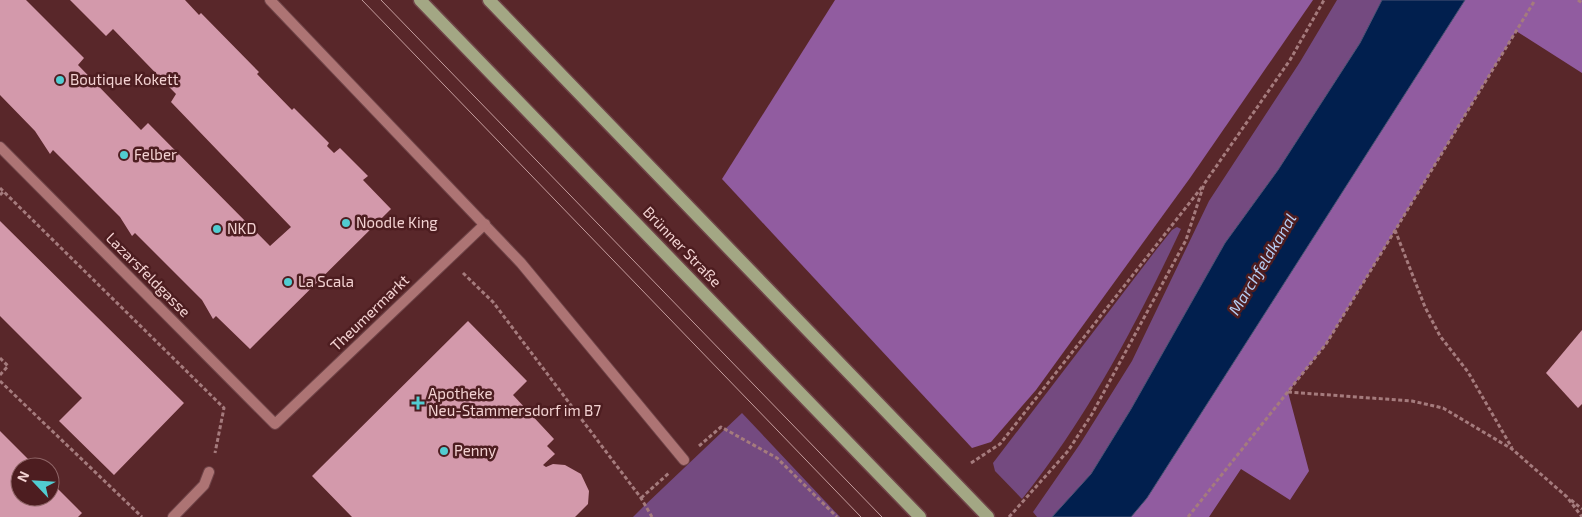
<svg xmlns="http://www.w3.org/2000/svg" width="1582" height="517" font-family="'Exo 2',sans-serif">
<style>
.green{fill:#744a80}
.forest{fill:#915ca0}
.water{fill:#011f4e;stroke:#4a5576}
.building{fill:#d399ab}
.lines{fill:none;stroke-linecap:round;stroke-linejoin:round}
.pedestrian-casing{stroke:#6f4448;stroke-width:12}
.minor-casing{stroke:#6f4448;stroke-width:12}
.primary-casing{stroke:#6f4448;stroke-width:15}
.path{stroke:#a57b7d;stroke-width:3;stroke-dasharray:4 2.5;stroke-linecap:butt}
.pedestrian{stroke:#ad7474;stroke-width:10}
.minor{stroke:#ad7474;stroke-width:10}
.primary{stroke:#a3a784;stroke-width:12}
.tram{stroke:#c49d9e;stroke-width:1}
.poi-dot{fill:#51ccd1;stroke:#4d1d20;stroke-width:2}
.labels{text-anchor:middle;stroke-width:5;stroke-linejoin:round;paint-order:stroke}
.poi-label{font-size:15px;fill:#f3d2d2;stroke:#4d1d20;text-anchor:start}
.street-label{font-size:15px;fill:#f3d2d2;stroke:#4d1d20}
.water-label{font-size:16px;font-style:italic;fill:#b5cdf3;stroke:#4d1d20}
</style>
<rect width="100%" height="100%" fill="#59272a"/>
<g class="green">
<polygon points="1337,0 1382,0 1360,43 1278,170 1225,243 1131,409 1091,474 1052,517 1037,517 1033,512 1080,444 1132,361 1209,201 1300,62"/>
<path d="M 1177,227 L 1181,229 C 1137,323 1087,418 1022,499 L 995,471 L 993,463 L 1156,250 L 1172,230 Z"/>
<polygon points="742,413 840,517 633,517 643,507"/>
</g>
<g class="forest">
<polygon points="835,0 1313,0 1190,178 1036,390 991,442 972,448 722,179"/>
<polygon points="1465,0 1582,0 1582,73 1516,31 1326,344 1288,392 1309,471 1290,500 1241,469 1209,517 1131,517 1147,498"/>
</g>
<polygon class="water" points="1382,0 1465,0 1147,498 1131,517 1052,517 1091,474 1131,409 1225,243 1278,170 1360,43"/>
<g class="building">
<polygon points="0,0 26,0 84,58 78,65 141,130 148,123 270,246 291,227 171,102 176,94 113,29 106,36 70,0 185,0 199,15 201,13 259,72 257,74 292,110 294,108 329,143 327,146 334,153 340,148 368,176 363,180 391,209 250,349 216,316 213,319 202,300 135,233 132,236 120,217 53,150 50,154 35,131 0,95"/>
<polygon points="0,221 184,403 114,475 59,421 82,398 0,316"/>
<polygon points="468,321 527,381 513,395 554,439 547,446 555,454 543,465 546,467 553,464 565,465 581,474 589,491 588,504 575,517 352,517 312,476"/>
<polygon points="1582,330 1582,404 1578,408 1546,373"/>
<polygon points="0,431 36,467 20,467 20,497 50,497 50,481 82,513 78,517 0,517"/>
</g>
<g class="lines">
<defs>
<polyline id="pedestrian" points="173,517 204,485 209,472"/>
<g id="minor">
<polyline points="270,0 521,263 684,460"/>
<polyline points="0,147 275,424 485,224"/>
</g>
<g id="primary">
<polyline points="420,0 920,517"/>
<polyline points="489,0 988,517"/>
</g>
</defs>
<use href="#pedestrian" class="pedestrian-casing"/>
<use href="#minor" class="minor-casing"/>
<use href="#primary" class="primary-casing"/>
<g class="path">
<polyline points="1578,0 1582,3"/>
<polyline points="0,188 224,408 215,453"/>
<polyline points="0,195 4,191"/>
<polyline points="1395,230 1425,307 1440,336 1468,372 1512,448"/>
<polyline points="463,273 493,302 641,498 652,517"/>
<polyline points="0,358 8,366 0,375"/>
<polyline points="0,381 142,517"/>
<polyline points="1288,392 1412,401 1443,408 1512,449 1567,497 1582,517"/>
<polyline points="699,446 721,427 777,458 837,517"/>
<polyline points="971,463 1000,444 1202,187"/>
<polyline points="641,498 669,473"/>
<polyline points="1571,500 1582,509"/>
<polyline points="1009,517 1068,451 1092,414 1186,240 1204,184 1290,60 1324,0"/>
<polyline points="1188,517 1326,344 1535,0"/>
</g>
<use href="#pedestrian" class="pedestrian"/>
<use href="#minor" class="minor"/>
<use href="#primary" class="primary"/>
<g class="tram">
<polyline points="362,0 861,517"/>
<polyline points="381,0 882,517"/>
</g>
</g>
<g class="poi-dot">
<circle cx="60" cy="80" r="5"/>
<circle cx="124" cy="155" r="5"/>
<circle cx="346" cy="223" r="5"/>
<circle cx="217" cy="229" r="5"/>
<circle cx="288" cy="282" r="5"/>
<path d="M415.5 395.5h5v5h5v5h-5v5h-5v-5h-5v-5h5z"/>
<circle cx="444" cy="451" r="5"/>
</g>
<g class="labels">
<g class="poi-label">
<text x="70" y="85">Boutique Kokett</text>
<text x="134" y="160">Felber</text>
<text x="356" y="228">Noodle King</text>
<text x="227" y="234">NKD</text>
<text x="298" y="287">La Scala</text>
<text x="428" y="399">Apotheke<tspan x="428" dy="17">Neu-Stammersdorf im B7</tspan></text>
<text x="454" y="456">Penny</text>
</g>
<g class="street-label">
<text transform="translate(682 247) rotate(46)" y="5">Brünner Straße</text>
<text transform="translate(148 275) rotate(45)" y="5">Lazarsfeldgasse</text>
<text transform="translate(370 313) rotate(-44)" y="5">Theumermarkt</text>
</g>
<g class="water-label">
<text transform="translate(1262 264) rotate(-59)" y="6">Marchfeldkanal</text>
</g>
</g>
<g transform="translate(35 482) rotate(295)"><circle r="24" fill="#4d1d20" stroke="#8f6567"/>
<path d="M0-4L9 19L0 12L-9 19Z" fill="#51ccd1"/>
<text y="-8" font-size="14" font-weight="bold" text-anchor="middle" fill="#f3d2d2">N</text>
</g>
</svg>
